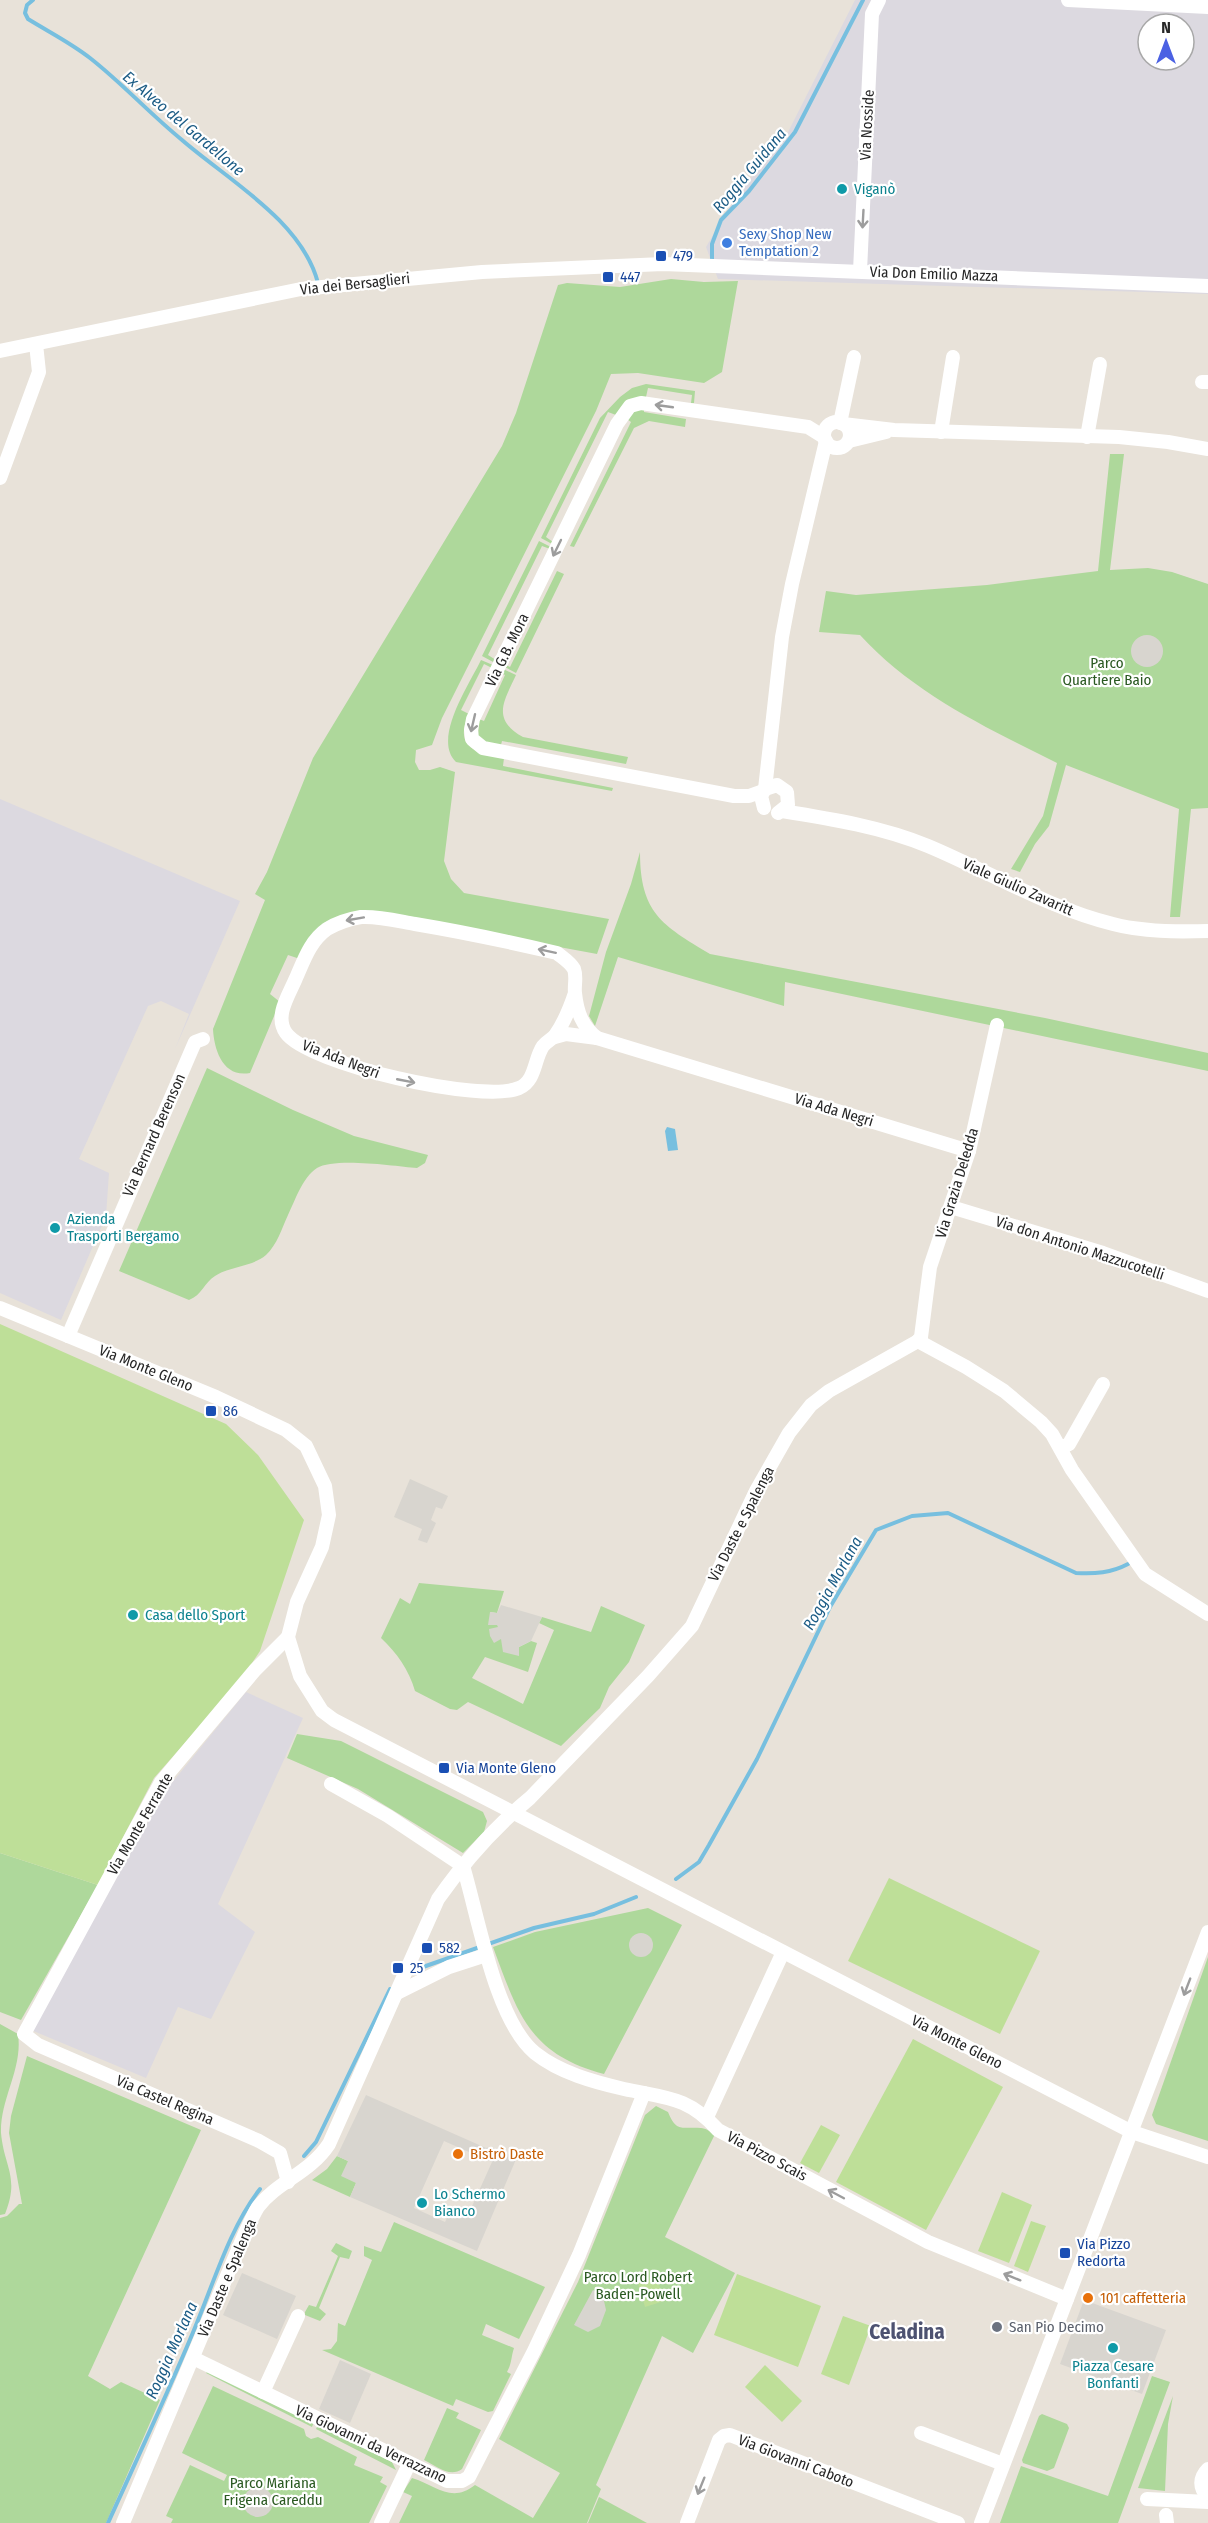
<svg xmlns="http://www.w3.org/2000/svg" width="1208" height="2523" font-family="'Fira Sans Condensed',sans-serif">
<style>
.industrial{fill:#dcd9e0;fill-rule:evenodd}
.green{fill:#aed89b}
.pitch{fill:#bedf98}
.plaza{fill:#d8d5cf;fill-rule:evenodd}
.water{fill:#77bfdf}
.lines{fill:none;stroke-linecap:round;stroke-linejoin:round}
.stream{stroke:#77bfdf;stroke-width:4}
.minor{stroke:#fff;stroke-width:14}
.oneway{stroke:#9d9d9d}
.culture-dot{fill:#0f9aa8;stroke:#fff;stroke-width:2}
.shop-dot{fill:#3f7fe0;stroke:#fff;stroke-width:2}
.transit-dot{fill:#1a4fb4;stroke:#fff;stroke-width:2}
.food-dot{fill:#e8710a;stroke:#fff;stroke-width:2}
.worship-dot{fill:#6b7280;stroke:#fff;stroke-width:2}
.labels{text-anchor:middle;stroke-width:4.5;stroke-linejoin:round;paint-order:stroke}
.street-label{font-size:15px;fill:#262626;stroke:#fff}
.culture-label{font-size:15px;fill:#0d838f;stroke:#fff;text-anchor:start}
.shop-label{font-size:15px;fill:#366cbe;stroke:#fff;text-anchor:start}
.transit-label{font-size:15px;fill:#164399;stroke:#fff;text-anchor:start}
.park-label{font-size:15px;fill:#2a5921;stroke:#fff}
.food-label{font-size:15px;fill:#c56008;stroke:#fff;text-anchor:start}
.worship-label{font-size:15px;fill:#5b616d;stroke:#fff;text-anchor:start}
.water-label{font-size:16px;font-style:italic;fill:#1c5c85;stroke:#fff}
.district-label{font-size:21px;font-weight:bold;fill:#4d5271;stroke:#fff}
</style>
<rect width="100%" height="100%" fill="#e8e2d9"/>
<g class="industrial">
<path d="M 855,0 L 1208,0 L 1208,294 L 718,279 L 706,247 L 738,193 L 786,136 ZM 1148,24 L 1184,24 L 1184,60 L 1148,60 Z"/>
<polygon points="0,799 240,901 175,1049 189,1014 161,1001 148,1006 79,1159 109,1173 106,1216 61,1320 0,1293"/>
<polygon points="246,1692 303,1718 218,1904 255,1932 211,2019 178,2007 146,2078 31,2030 166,1790"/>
</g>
<g class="green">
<path d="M 671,279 L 704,282 L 738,281 L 722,372 L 704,383 L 638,373 L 611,374 L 596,411 L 442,718 L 432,745 L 416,750 L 415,762 L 419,770 L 430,770 L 440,767 L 455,772 L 444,861 L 451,879 L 464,893 L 609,919 L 597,954 L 371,912 L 349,915 L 300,959 L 288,955 L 270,994 L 280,1002 L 250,1073 C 223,1078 214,1050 213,1029 L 265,900 L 255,894 L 267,872 L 313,758 L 502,446 L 516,413 L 558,285 L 567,283 L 620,287 Z"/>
<path d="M 646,384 L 695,391 L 694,403 L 691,403 L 692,395 L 648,388 L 646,397 C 631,397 623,402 616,415 L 608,412 L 546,537 L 553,542 L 552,544 L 541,538 L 600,418 L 620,397 L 632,388 Z"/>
<polygon points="644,408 644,412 686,419 685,427 649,421 634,428 574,547 570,546 631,422 627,419 630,413"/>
<path d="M 1110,454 L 1124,454 L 1110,570 L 1148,568 L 1172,572 L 1208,584 L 1208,808 L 1191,809 L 1180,917 L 1170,917 L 1179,809 L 1066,765 L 1049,826 L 1035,844 L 1020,872 L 1011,869 L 1043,816 L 1057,763 C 987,728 914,694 860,635 L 819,632 L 826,591 L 856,595 L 987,585 L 1098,571 Z"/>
<polygon points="539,541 551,547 550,549 542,546 488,655 496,660 495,663 482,656"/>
<polygon points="557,571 564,574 516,673 505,667 506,665 510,667"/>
<path d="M 481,660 L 493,665 L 492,668 L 484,664 L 461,710 L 469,714 C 453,748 477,753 504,758 L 503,766 L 613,788 L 612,791 L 456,762 C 432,739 469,685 481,660 Z"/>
<path d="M 503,669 L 516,675 C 504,701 491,719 523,737 L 628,757 L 626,764 L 502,741 L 501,745 L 483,742 L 478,737 L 479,719 L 484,721 L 505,675 L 501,673 Z"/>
<path d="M 640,852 C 640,913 662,925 710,954 L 1045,1018 L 1208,1053 L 1208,1071 L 785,982 L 784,1006 L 618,957 L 595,1026 L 589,1016 L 606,952 L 631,884 Z"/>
<path d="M 207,1068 L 293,1110 L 354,1136 L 428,1155 L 425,1163 L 417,1168 C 395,1166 334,1157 317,1168 C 302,1178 295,1201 288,1215 C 282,1228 277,1245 266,1255 C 252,1267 230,1266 215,1276 C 204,1283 202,1295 189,1300 L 119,1271 Z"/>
<path d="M 419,1583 L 504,1591 L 497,1613 L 490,1612 L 498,1625 L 501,1638 L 519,1655 L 519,1647 L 531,1641 L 537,1643 L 528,1672 L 485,1657 L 472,1678 L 523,1704 L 554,1630 L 539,1623 L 542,1617 L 591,1632 L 601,1606 L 645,1625 L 629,1662 L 609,1687 L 600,1708 L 561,1746 L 468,1702 L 457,1710 L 450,1709 L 415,1691 C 409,1670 397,1653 381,1638 L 400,1598 L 410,1604 Z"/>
<polygon points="297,1734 341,1741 483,1812 487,1821 484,1832 463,1853 358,1789 287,1758"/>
<polygon points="0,1853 98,1885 21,2020 0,2012"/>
<path d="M 648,1908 L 682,1925 L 604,2074 C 529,2054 518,2014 493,1947 L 535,1932 Z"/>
<polygon points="1208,1957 1208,2141 1156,2124 1152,2115"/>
<path d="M 0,2024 L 18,2034 C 23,2069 0,2098 1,2133 C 4,2167 20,2177 5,2214 L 0,2215 Z"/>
<polygon points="27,2056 201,2130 88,2376 110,2389 121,2382 160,2400 106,2523 0,2523 0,2218 7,2216 19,2204 22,2204 9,2133 11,2116"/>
<path d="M 656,2106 L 668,2112 C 677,2134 683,2126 701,2128 C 705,2128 711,2132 715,2134 L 665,2237 L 735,2273 L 693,2353 L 662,2336 L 596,2485 L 601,2489 L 587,2523 L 399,2523 L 412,2496 L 403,2492 L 412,2478 C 436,2485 451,2504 475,2485 L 533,2518 L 560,2473 L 499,2439 L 578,2282 L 645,2115 Z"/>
<polygon points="337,2156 348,2161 356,2183 350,2197 312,2180 327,2169"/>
<path d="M 394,2222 L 545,2287 L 519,2339 L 486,2324 L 482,2335 L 514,2348 C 511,2357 512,2363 507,2372 L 511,2374 L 493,2411 L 488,2412 L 456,2399 L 453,2406 L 322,2350 L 331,2349 L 337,2341 L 338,2323 L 345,2326 L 372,2260 L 364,2256 L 364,2246 L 381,2252 Z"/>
<polygon points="336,2243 352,2251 349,2259 340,2257 319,2308 326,2314 320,2321 305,2315 305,2312 309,2305 316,2307 338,2256 331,2251"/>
<polygon points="208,2371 314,2422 312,2427 206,2373"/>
<polygon points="1152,2376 1170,2382 1118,2523 1000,2523 1021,2466 1108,2496"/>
<polygon points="213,2386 304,2429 306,2436 311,2439 318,2437 357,2457 354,2465 383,2477 380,2482 387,2486 369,2523 171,2523 173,2519 166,2516 190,2465 224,2481 227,2475 182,2453"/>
<polygon points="1173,2396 1168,2424 1165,2491 1138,2488"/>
<path d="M 447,2408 L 459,2413 L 456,2418 L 481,2430 L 462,2469 C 450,2478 436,2466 424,2460 Z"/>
<polygon points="1042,2414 1067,2424 1069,2428 1054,2468 1047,2471 1023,2463 1022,2460 1039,2416"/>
<polygon points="318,2425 392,2462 396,2470 316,2429"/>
<polygon points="599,2497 647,2523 588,2523"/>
</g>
<g class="pitch">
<polygon points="0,1324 226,1424 258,1455 304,1520 260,1651 242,1678 154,1778 98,1885 0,1853"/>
<polygon points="889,1878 1040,1951 1000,2034 848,1961"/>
<polygon points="913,2039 1003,2087 926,2230 836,2182"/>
<polygon points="821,2125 840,2135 819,2173 800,2163"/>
<polygon points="1002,2192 1032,2205 1009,2263 978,2251"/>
<polygon points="1031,2221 1046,2226 1028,2272 1014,2266"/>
<polygon points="737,2274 821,2306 798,2367 714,2335"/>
<polygon points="657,2278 664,2301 645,2307 638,2283"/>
<polygon points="843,2316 871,2326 849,2385 821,2374"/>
<polygon points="765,2365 802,2401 782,2422 745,2387"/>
</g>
<g class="plaza">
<circle cx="1147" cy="651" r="16"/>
<polygon points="410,1479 448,1496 442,1509 436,1507 431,1520 436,1523 427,1543 418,1540 422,1529 394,1517"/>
<polygon points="501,1605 542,1617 531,1641 519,1647 519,1656 503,1652 501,1639 494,1643 490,1636 489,1629 498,1627 497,1625 488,1625 490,1612 497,1613"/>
<circle cx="641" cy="1945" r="12"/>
<path d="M 366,2095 L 486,2148 L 490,2147 L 517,2157 L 477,2251 L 350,2197 L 356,2183 L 341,2176 L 348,2161 L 337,2156 ZM 444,2141 L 492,2162 L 469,2213 L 453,2206 L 445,2222 L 414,2208 Z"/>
<polygon points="242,2273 296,2296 277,2339 223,2315"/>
<polygon points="593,2290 607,2297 604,2301 606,2310 600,2326 588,2332 574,2325"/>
<polygon points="1084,2300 1166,2330 1142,2394 1060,2364"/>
<polygon points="340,2360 371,2374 350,2423 319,2409"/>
<circle cx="258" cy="2502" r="15"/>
</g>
<polygon class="water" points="667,1127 675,1129 678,1150 668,1151 665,1131"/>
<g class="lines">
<g class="stream">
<path d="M 33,0 L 27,5 L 25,13 L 28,19 C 49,32 71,43 90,58 C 122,83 150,114 182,140 C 228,180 302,221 318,283"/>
<polyline points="712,262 712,244 721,220 749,191 795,132 863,0"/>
<path d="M 676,1879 L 699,1862 L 709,1845 L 757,1759 L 830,1607 L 876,1530 L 912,1516 L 948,1513 L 1076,1573 C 1095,1574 1111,1573 1128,1564"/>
<polyline points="423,1967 534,1928 594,1914 636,1897"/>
<polyline points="304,2156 316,2142 390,1989"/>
<path d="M 108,2523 C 137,2459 167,2395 194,2330 C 213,2285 230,2227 260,2189"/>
</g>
<g class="minor">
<polyline points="1068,0 1208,7"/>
<polyline points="860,271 872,14 879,0"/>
<polyline points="0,351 301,289 482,272 663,264 1208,286"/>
<polyline points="1202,382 1208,382"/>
<circle cx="837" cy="435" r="13"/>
<polyline points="840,423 854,357"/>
<polyline points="843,424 894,430 1119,437 1168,442 1208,449"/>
<polyline points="941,432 953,357"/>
<polyline points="1087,437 1100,364"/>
<polyline points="849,441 886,432"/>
<polyline points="0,478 39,372 36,344"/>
<polyline points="765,789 777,785 787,792 788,805 778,813"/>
<polyline points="763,791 749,796 734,796 483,748 472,739 471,730 473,719 617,424 630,406 641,403 808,427 824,437"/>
<polyline points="764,808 761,796 765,789 782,637 792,584 826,441"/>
<path d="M 782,811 C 832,819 882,827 928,846 C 990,872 1048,908 1113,924 C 1143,932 1177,932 1208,931"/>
<path d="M 575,993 C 570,1008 565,1021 556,1034 C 553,1039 547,1041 543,1046 C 534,1059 536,1081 519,1088 C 483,1104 308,1064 286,1033 C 274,1016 289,995 296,978 C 304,960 310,941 327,929 C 337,923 349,919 361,917 C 379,916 398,921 415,924 C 463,932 510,942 557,953 C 563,958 570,962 574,969 C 577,977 574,985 575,993 C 577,1012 582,1026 597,1038"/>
<polyline points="555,1037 566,1034 597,1038 969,1151"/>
<polyline points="951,1207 1103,1253 1208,1291"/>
<polyline points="0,1308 216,1397 286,1430 306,1446 325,1486 329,1515 322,1547 297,1602 288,1637 300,1676 322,1711 334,1720 1132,2132 1208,2157"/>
<polyline points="68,1336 195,1042 203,1039"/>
<polyline points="918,1341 966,1367 1004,1391 1041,1422 1052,1434 1072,1470 1145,1574 1208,1614"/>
<polyline points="918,1341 921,1337 930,1267 969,1151 997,1025"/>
<polyline points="1061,1448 1069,1444 1103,1384"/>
<polyline points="288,1637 255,1670 161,1782 24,2034 38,2045 259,2141 280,2153 288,2182"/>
<path d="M 331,1784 L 388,1816 L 463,1866 C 478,1915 495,2020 535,2053 C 560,2073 594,2082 624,2089 C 665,2098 688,2096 718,2130 L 928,2242 L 1067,2299"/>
<polyline points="397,1993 449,1967 486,1955"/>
<polyline points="707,2117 783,1952"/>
<polyline points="193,2358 447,2481 462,2481 469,2477 534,2351 579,2255 644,2093"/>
<polyline points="263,2392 298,2316"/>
<polyline points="921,2433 1003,2464"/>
<path d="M 1208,2469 C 1199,2478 1199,2488 1208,2497"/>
<polyline points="1147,2499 1208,2502"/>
<polyline points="1166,2515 1167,2523"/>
<path d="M 123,2523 L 245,2233 C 249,2225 253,2215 258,2207 C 278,2181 309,2174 329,2144 L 438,1899 C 464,1862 496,1826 530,1798 L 648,1676 L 692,1626 L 756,1491 L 789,1433 L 811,1405 L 829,1391 L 918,1341"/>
<polyline points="381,2523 409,2464"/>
<polyline points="687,2523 719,2440 724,2436 730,2435 958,2523"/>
<polyline points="981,2523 1208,1932"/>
</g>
</g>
<defs><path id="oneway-shaft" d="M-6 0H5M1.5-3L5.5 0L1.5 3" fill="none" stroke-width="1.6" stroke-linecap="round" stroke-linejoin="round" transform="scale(1.5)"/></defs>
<g class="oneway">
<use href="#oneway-shaft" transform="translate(863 219) rotate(93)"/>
<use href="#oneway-shaft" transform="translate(664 406) rotate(-172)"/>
<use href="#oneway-shaft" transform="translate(557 548) rotate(116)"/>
<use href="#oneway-shaft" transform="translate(473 723) rotate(103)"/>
<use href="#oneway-shaft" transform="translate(355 919) rotate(170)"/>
<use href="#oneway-shaft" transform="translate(547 951) rotate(-168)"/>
<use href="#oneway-shaft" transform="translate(406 1081) rotate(11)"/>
<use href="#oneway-shaft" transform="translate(1187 1987) rotate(111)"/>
<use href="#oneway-shaft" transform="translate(836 2194) rotate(-152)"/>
<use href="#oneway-shaft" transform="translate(1012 2277) rotate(-158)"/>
<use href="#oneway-shaft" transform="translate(701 2486) rotate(112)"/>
</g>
<g class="culture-dot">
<circle cx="842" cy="189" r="6"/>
<circle cx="55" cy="1228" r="6"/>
<circle cx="133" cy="1615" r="6"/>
<circle cx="422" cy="2203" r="6"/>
<circle cx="1113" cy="2348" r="6"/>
</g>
<circle class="shop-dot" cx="727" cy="243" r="6"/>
<g class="transit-dot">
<rect x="655" y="250" width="12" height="12" rx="3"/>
<rect x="602" y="271" width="12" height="12" rx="3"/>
<rect x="205" y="1405" width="12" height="12" rx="3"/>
<rect x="438" y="1762" width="12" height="12" rx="3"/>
<rect x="421" y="1942" width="12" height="12" rx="3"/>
<rect x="392" y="1962" width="12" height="12" rx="3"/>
<rect x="1059" y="2247" width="12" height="12" rx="3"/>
</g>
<g class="food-dot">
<circle cx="458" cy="2154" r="6"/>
<circle cx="1088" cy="2298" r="6"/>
</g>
<circle class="worship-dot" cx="997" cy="2327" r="6"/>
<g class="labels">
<g class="street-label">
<text transform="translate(867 125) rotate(-87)" y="5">Via Nosside</text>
<text transform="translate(934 274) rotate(2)" y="5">Via Don Emilio Mazza</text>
<text transform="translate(355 284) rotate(-6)" y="5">Via dei Bersaglieri</text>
<text transform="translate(507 650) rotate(-64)" y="5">Via G.B. Mora</text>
<text transform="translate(1018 887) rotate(24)" y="5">Viale Giulio Zavaritt</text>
<text transform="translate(341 1059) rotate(21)" y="5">Via Ada Negri</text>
<text transform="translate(834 1110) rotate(17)" y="5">Via Ada Negri</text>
<text transform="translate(154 1135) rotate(-66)" y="5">Via Bernard Berenson</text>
<text transform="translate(957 1183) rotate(-73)" y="5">Via Grazia Deledda</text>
<text transform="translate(1080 1248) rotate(18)" y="5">Via don Antonio Mazzucotelli</text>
<text transform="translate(146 1368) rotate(22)" y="5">Via Monte Gleno</text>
<text transform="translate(741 1524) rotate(-63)" y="5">Via Daste e Spalenga</text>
<text transform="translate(140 1824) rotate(-60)" y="5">Via Monte Ferrante</text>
<text transform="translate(957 2042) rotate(27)" y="5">Via Monte Gleno</text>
<text transform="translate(165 2100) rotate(23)" y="5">Via Castel Regina</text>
<text transform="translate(767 2156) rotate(28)" y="5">Via Pizzo Scais</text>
<text transform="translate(227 2278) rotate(-67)" y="5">Via Daste e Spalenga</text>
<text transform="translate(371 2444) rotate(25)" y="5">Via Giovanni da Verrazzano</text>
<text transform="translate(796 2461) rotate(21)" y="5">Via Giovanni Caboto</text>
</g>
<g class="culture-label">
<text x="854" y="194">Viganò</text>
<text x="67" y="1224">Azienda<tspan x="67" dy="17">Trasporti Bergamo</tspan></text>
<text x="145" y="1620">Casa dello Sport</text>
<text x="434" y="2199">Lo Schermo<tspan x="434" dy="17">Bianco</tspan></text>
<text x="1113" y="2371" text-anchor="middle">Piazza Cesare<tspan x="1113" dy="17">Bonfanti</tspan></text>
</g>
<g class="shop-label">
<text x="739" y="239">Sexy Shop New<tspan x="739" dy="17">Temptation 2</tspan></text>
</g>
<g class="transit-label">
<text x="673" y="261">479</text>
<text x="620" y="282">447</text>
<text x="223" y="1416">86</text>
<text x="456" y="1773">Via Monte Gleno</text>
<text x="439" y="1953">582</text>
<text x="410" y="1973">25</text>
<text x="1077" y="2249">Via Pizzo<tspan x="1077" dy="17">Redorta</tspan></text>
</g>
<g class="park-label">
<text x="1107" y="668">Parco<tspan x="1107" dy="17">Quartiere Baio</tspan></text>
<text x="638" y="2282">Parco Lord Robert<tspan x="638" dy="17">Baden-Powell</tspan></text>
<text x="273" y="2488">Parco Mariana<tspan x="273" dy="17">Frigena Careddu</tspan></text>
</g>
<g class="food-label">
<text x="470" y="2159">Bistrò Daste</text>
<text x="1100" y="2303">101 caffetteria</text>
</g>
<g class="worship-label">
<text x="1009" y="2332">San Pio Decimo</text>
</g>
<g class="water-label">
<text transform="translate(184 123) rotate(40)" y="6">Ex Alveo del Gardellone</text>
<text transform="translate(749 170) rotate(-50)" y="6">Roggia Guidana</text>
<text transform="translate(832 1583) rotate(-61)" y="6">Roggia Morlana</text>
<text transform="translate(171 2350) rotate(-66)" y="6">Roggia Morlana</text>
</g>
<g class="district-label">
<text x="907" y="2339">Celadina</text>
</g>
</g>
<g transform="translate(1166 42)"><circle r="28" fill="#ffffff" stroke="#a8a8a8" stroke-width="1.5"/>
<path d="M0-4.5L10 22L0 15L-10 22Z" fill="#4b61e3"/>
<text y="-9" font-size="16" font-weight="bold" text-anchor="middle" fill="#262626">N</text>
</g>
</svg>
